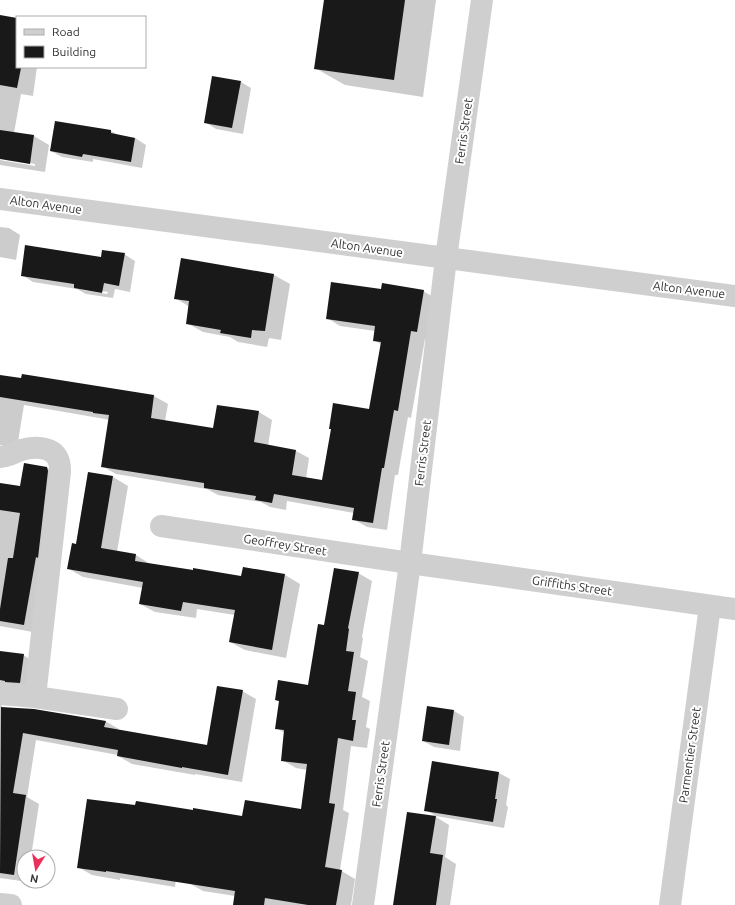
<svg xmlns="http://www.w3.org/2000/svg" width="735" height="905" font-family="Ubuntu,sans-serif">
<style>
.shadow{fill:#0003;fill-rule:evenodd}
.building{fill:#191919}
.lines{fill:none;stroke-linecap:round;stroke-linejoin:round}
.minor{stroke:#cfcfcf;stroke-width:22}
.labels{text-anchor:middle;stroke-width:4;stroke-linejoin:round;paint-order:stroke}
.street-label{font-size:12px;fill:#323232;stroke:#fff}
</style>
<rect width="100%" height="100%" fill="#fff"/>
<g class="shadow">
<polygon points="325,0 436,0 423,97 345,85 315,68"/>
<polygon points="0,17 17,19 17,67 37,67 33,96 21,94 14,133 34,136 49,145 45,172 0,165 0,160 35,166 35,164 0,158"/>
<polygon points="241,82 251,88 243,134 216,129 205,122"/>
<polygon points="111,131 118,135 135,138 146,145 142,168 93,159 93,162 62,157 51,151"/>
<polygon points="0,227 9,228 20,235 16,260 0,257"/>
<path d="M 124,254 L 135,261 L 130,292 L 115,289 L 113,298 L 86,294 L 77,289 L 33,282 L 22,275 ZM 80,288 L 108,292 L 107,294 L 83,290 Z"/>
<polygon points="181,260 274,275 290,284 281,340 269,338 267,347 238,342 230,337 203,332 187,323 190,307 175,298"/>
<polygon points="382,290 423,291 437,299 430,339 425,339 411,418 408,417 398,475 395,475 387,530 367,527 353,519 354,513 287,501 286,510 270,507 261,502 218,495 207,489 116,474 102,466 109,420 105,419 24,405 17,448 0,445 0,376 22,380 23,375 154,396 168,404 165,421 214,429 259,412 272,420 268,446 296,451 309,458 306,479 323,481 370,410 382,345 374,340 375,331 340,326 327,318"/>
<polygon points="47,468 61,476 38,633 0,626 0,484 21,487"/>
<polygon points="88,473 113,477 128,486 117,552 136,555 150,564 242,577 243,568 285,575 300,584 286,658 245,650 230,642 235,615 197,609 196,618 155,612 140,604 143,588 83,577 69,569 76,545"/>
<polygon points="358,573 372,581 362,637 363,638 360,657 368,661 362,697 370,701 366,727 370,729 367,748 351,746 343,810 349,813 340,870 355,879 351,905 234,905 235,896 203,891 189,883 176,879 175,887 120,878 120,880 92,875 78,867 194,812 243,817 302,810 307,770 296,768 282,760 285,733 276,728 280,702 276,700 309,686 324,626"/>
<polygon points="0,652 23,655 37,663 33,690 1,702 2,708 105,721 119,729 118,731 207,746 242,691 256,699 242,782 195,774 195,775 132,764 118,756 118,755 36,740 27,797 39,804 31,857 24,857 24,881 28,881 28,882 0,878"/>
<polygon points="454,711 464,717 460,751 434,747 423,741"/>
<polygon points="499,773 510,779 506,805 508,807 504,828 436,816 426,810"/>
<polygon points="436,817 449,825 445,857 456,864 450,905 394,905"/>
</g>
<g class="building">
<polygon points="324,0 405,0 394,80 314,69"/>
<polygon points="0,15 17,18 17,67 21,68 17,88 0,85"/>
<polygon points="212,76 241,81 232,128 204,123"/>
<polygon points="55,121 111,130 111,133 135,138 131,162 83,154 82,157 50,151"/>
<polygon points="0,130 34,135 30,164 0,159"/>
<polygon points="25,245 101,257 102,250 125,253 119,286 104,283 102,293 74,288 74,284 21,276"/>
<polygon points="181,258 274,274 265,331 252,330 251,338 220,333 221,330 186,324 189,301 174,299"/>
<polygon points="331,282 381,289 382,283 424,290 417,332 411,331 398,411 394,410 384,468 382,468 373,523 352,520 354,508 274,494 272,503 255,500 256,496 204,488 204,483 101,467 109,415 93,413 93,412 0,397 0,375 21,378 22,374 154,395 151,418 213,428 217,405 259,411 254,442 296,450 292,475 322,480 331,429 329,429 333,403 369,409 381,342 373,341 375,326 326,319"/>
<polygon points="24,463 47,467 48,471 38,558 36,557 24,625 0,621 0,609 8,558 13,558 20,513 0,510 0,483 20,486"/>
<polygon points="88,472 113,476 101,548 136,554 135,561 193,570 193,568 241,576 243,567 285,574 272,650 229,642 235,610 183,602 181,611 139,604 143,582 67,569 72,543 76,544"/>
<polygon points="334,568 359,572 348,628 349,629 346,651 354,652 348,691 356,692 352,720 356,720 353,741 338,738 329,803 335,804 325,867 342,870 336,905 308,905 265,898 264,905 233,905 235,891 106,871 106,872 77,868 87,799 135,805 136,801 193,810 193,808 242,816 245,800 301,809 307,764 281,761 284,730 275,729 279,701 275,700 278,680 308,685 318,624 324,625"/>
<polygon points="0,651 24,654 20,683 5,682 5,681 0,680"/>
<polygon points="217,686 243,690 228,775 182,767 182,768 117,756 118,750 23,733 13,793 26,795 14,875 0,873 1,707 34,709 106,721 104,727 207,745"/>
<polygon points="427,706 454,710 449,745 422,741"/>
<polygon points="432,761 499,772 495,799 497,799 493,822 424,811"/>
<polygon points="407,812 436,816 430,853 443,855 436,905 393,905"/>
</g>
<g class="lines">
<g class="minor">
<polyline points="0,199 735,296"/>
<path d="M 0,457 C 9,456 13,453 21,450 C 34,446 55,446 59,462 C 60,465 60,469 60,472 L 35,697 L 0,694"/>
<polyline points="161,526 410,563 735,609"/>
<polyline points="35,697 117,709"/>
<polyline points="0,904 11,905"/>
<polyline points="363,905 410,563 446,258 482,0"/>
<polyline points="670,905 710,606"/>
</g>
</g>
<g class="labels">
<g class="street-label">
<text transform="translate(464 131) rotate(-82)" y="4">Ferris Street</text>
<text transform="translate(46 205) rotate(8)" y="4">Alton Avenue</text>
<text transform="translate(367 248) rotate(8)" y="4">Alton Avenue</text>
<text transform="translate(689 290) rotate(7)" y="4">Alton Avenue</text>
<text transform="translate(423 453) rotate(-83)" y="4">Ferris Street</text>
<text transform="translate(285 545) rotate(9)" y="4">Geoffrey Street</text>
<text transform="translate(572 586) rotate(8)" y="4">Griffiths Street</text>
<text transform="translate(690 755) rotate(-82)" y="4">Parmentier Street</text>
<text transform="translate(381 774) rotate(-82)" y="4">Ferris Street</text>
</g>
</g>
<rect x="16" y="16" width="130" height="52" fill="#ffffff" stroke="#adadad"/>
<rect x="24" y="29" width="20" height="6" fill="#cfcfcf" stroke="#adadad"/>
<text x="52" y="36" font-size="12" fill="#323232">Road</text>
<rect x="24" y="46" width="20" height="12" fill="#191919" stroke="#adadad"/>
<text x="52" y="56" font-size="12" fill="#323232">Building</text>
<g transform="translate(36 869) rotate(191)"><circle r="19" fill="#ffffff" stroke="#adadad"/>
<path d="M0-3L7 15L0 10L-7 15Z" fill="#eb315b"/>
<text y="-6" font-size="11" font-weight="bold" text-anchor="middle" fill="#323232">N</text>
</g>
</svg>
